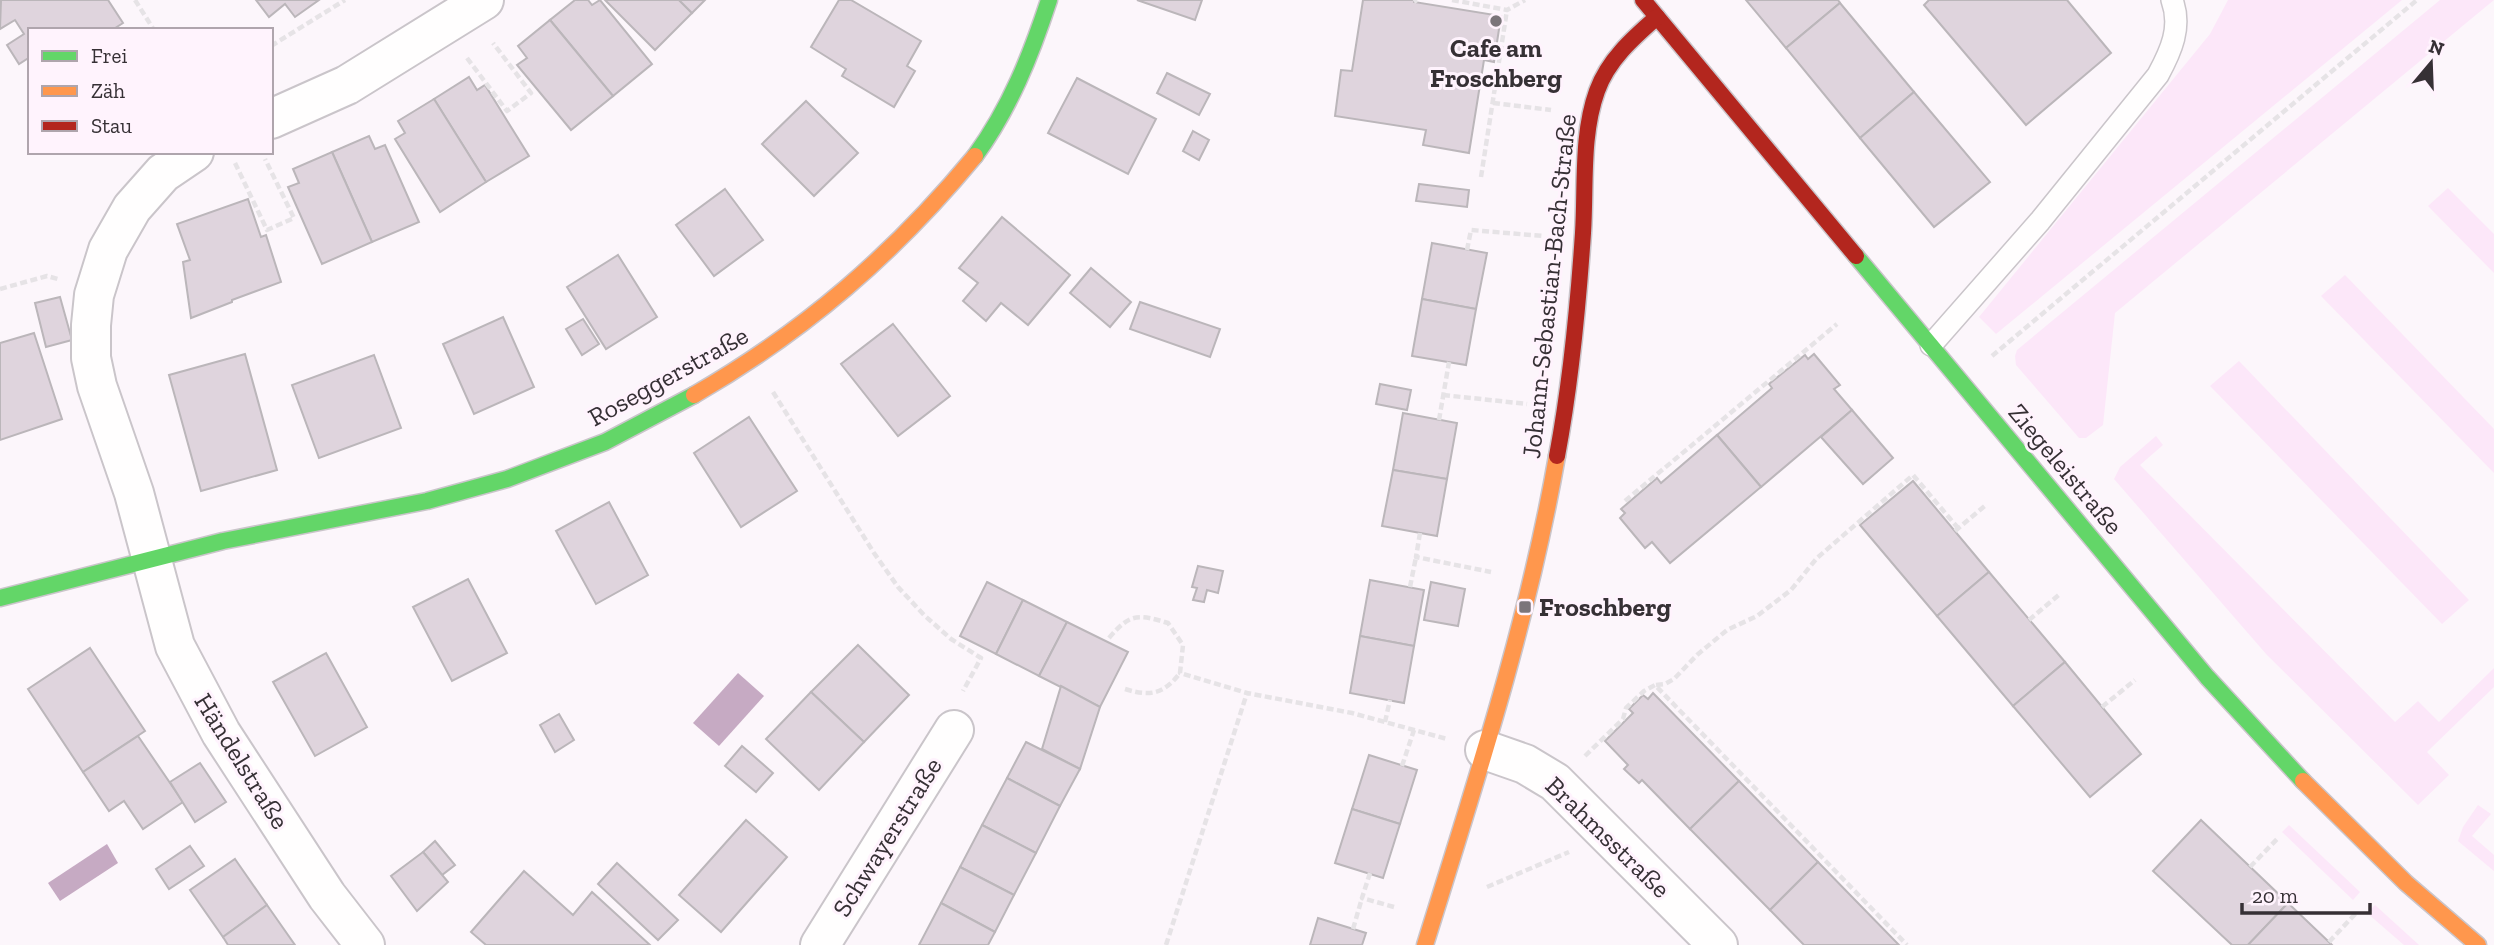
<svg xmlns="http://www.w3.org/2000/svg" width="2494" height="945" font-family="'Zilla Slab',serif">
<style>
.green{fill:#fce7f9}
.water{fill:#c6aac3}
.building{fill:#dfd4dd;stroke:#bbb6ba;stroke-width:2}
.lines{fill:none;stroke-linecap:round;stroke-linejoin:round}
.lane-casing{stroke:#cac5ca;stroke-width:24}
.street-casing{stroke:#cac5ca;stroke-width:42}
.fast-casing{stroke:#cac5ca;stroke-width:19}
.slow-casing{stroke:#cac5ca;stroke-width:19}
.jam-casing{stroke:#cac5ca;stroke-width:19}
.path{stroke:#e6e3e6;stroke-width:4.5;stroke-dasharray:7 3.5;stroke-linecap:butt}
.lane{stroke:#fffefe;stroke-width:21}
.street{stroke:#fffefe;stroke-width:38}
.fast{stroke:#63d668;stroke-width:16}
.slow{stroke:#ff974d;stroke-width:16}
.jam{stroke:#b3261e;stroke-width:16}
.poi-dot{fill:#7b757a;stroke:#fff3fd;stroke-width:2.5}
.labels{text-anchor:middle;stroke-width:6;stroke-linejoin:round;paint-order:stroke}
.poi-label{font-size:26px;font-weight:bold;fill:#363035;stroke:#fff3fd}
.street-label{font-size:26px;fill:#363035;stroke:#fff3fd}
</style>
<rect width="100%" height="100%" fill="#fcf6fb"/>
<g class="green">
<polygon points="2228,0 2402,0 1996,334 1979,317 2210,34"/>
<polygon points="2440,0 2494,0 2115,313 2103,425 2086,438 2079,438 2016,365 2015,356 2017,350"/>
<polygon points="2448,188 2494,234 2494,273 2428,206"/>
<polygon points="2345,275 2494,429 2494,473 2321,296"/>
<polygon points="2239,361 2469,600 2442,624 2210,386"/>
<polygon points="2156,436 2163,445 2140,465 2395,722 2418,701 2439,722 2494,668 2494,687 2427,752 2449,775 2418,805 2267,655 2114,479 2120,467"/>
<polygon points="2478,805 2491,814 2472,836 2494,855 2494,871 2458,841 2463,827"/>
<polygon points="2289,825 2360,892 2353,900 2282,832"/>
<polygon points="2375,905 2419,945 2404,945 2367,913"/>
</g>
<g class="water">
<polygon points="738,673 764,696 719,746 693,723"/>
<polygon points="107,844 118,863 60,901 48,883"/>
</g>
<g class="building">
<polygon points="1,0 108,0 123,23 112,30 30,30 30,57 19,64 7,45 24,34 15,20 0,29"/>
<polygon points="256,0 319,0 295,17 285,4 269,17"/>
<polygon points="575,0 588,0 592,5 600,0 652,64 613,96 550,20"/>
<polygon points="605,0 679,0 692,13 655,50"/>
<polygon points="679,0 705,0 692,13"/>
<polygon points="839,0 851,0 921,41 907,66 915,71 894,107 842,76 846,69 811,47"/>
<polygon points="1137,0 1202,0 1195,20"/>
<polygon points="1363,0 1414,0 1414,2 1501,16 1494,62 1484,60 1469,153 1423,145 1426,130 1335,116 1341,70 1352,71"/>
<polygon points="1746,0 1838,0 1840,3 1786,48"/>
<polygon points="1929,0 2067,0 2111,53 2026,125 1924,5"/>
<polygon points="1840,3 1914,92 1860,138 1786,48"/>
<polygon points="550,20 613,96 571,130 517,65 527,58 518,46"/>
<polygon points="1167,73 1210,94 1199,115 1157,93"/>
<polygon points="469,77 477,90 485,85 529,156 486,182 434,99"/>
<polygon points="1077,78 1156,119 1128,174 1048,133"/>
<polygon points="1914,92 1990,182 1934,227 1860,138"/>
<polygon points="434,99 486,182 440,212 395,139 405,133 398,121"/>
<polygon points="806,101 858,153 814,196 762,144"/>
<polygon points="1193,131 1209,140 1199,160 1183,151"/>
<polygon points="369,136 375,149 385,145 419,222 372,242 332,152"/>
<polygon points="332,152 372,242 322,264 288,187 299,183 293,169"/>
<polygon points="1419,184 1469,190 1467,207 1416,201"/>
<polygon points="725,189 763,240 714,276 676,225"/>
<polygon points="248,199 261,237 266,235 281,282 232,300 232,302 191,318 183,262 190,260 177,224"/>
<polygon points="1002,217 1070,275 1028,325 1001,303 986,321 963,301 978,283 959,268"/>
<polygon points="1432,243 1487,253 1476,309 1422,299"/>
<polygon points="618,255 657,317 606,349 567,287"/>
<polygon points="1091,268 1131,302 1110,327 1070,293"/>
<polygon points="60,297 72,340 46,347 35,303"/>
<polygon points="1422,299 1476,309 1466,365 1412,356"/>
<polygon points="1140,302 1220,329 1210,357 1130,329"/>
<polygon points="503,317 534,387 474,414 443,344"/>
<polygon points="583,319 599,344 582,355 566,329"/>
<polygon points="893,324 950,396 898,436 841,364"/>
<polygon points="34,333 62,419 0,440 0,343"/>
<polygon points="245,354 277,470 201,491 169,375"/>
<polygon points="1814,354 1840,385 1834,389 1852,410 1761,487 1717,435 1772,388 1769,384 1805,355 1808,359"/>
<polygon points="374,355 401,428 319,458 292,385"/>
<polygon points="1380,384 1411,390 1407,410 1376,404"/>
<polygon points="1852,410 1893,458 1863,484 1821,437"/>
<polygon points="1403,413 1457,423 1447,479 1393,470"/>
<polygon points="749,417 797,491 741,527 694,453"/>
<polygon points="1717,435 1761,487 1670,563 1652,542 1645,548 1620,518 1625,513 1621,509 1657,478 1661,483"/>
<polygon points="1393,470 1447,479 1437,536 1382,526"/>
<polygon points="1913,481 1989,572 1937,616 1860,525"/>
<polygon points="609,502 648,575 596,604 556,531"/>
<polygon points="1198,566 1223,571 1218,593 1207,590 1204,602 1193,600 1197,588 1192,587"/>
<polygon points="1989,572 2065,662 2013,706 1937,616"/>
<polygon points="468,579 507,653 452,681 413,607"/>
<polygon points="1370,580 1424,590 1414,646 1360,636"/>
<polygon points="987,582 1023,600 996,654 960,636"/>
<polygon points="1431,582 1465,589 1458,626 1424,620"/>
<polygon points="1023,600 1067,622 1039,676 996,654"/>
<polygon points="1067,622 1128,652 1100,707 1039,676"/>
<polygon points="1360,636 1414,646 1404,703 1350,693"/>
<polygon points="858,645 909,695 864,742 811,692"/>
<polygon points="90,648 145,731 83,772 28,689"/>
<polygon points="326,653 367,727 315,756 273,682"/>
<polygon points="2065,662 2141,754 2090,797 2013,706"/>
<polygon points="1061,686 1100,707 1080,769 1042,749"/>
<polygon points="811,692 864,742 819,790 766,739"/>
<polygon points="1653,693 1739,781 1690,829 1642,780 1639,783 1624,769 1628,765 1605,741 1633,713 1629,709 1643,695 1648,699"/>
<polygon points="559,714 574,740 555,752 540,725"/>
<polygon points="138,736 183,802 143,829 124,801 109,811 83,772"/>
<polygon points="1026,742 1080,769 1060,806 1007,778"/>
<polygon points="742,746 773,773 756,792 725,766"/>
<polygon points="1369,755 1417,770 1400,824 1352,809"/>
<polygon points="200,763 226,802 195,822 170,782"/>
<polygon points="1007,778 1060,806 1036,853 982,825"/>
<polygon points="1739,781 1818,862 1770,910 1690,829"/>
<polygon points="1352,809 1400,824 1383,878 1335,863"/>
<polygon points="746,820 787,857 721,932 679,895"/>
<polygon points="2201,820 2288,903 2248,945 2232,945 2153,871"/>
<polygon points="982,825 1036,853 1014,895 960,867"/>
<polygon points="435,841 455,865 442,875 423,852"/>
<polygon points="190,846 204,866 169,889 156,869"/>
<polygon points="423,852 448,882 417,911 391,876"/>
<polygon points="235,859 267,905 223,937 190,890"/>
<polygon points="1818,862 1856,901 1899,945 1804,945 1770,910"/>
<polygon points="617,863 678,920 658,940 598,884"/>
<polygon points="960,867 1014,895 995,932 941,903"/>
<polygon points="524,871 573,915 592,892 650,945 486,945 471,932"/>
<polygon points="941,903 995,932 988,945 919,945"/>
<polygon points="2288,903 2329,942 2332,945 2248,945"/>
<polygon points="267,905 295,945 228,945 223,937"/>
<polygon points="1318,918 1366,933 1362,945 1310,945"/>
</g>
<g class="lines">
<defs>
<path id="lane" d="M 1931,345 L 2040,221 L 2158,75 C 2171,51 2182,27 2172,0"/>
<g id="street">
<polyline points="271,119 347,85 484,0"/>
<polyline points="194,152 163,173 132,208 108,250 94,295 91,325 91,358 97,386 134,493 175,646 221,733 327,896 365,945"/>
<polyline points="1485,750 1525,764 1555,782 1718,945"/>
<polyline points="820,945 954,730"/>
</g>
<g id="fast">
<path d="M 975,156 C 1010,108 1031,55 1049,0"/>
<polyline points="1856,256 2207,677 2303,781"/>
<polyline points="0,598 223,541 427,501 507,479 605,442 694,395"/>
</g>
<g id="slow">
<path d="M 694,395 C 805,331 894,254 975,156"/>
<polyline points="2303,781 2406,883 2478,945"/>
<path d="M 1425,945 C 1475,784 1528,623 1557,456"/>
</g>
<g id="jam">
<polyline points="1643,0 1856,256"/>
<path d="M 1557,456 C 1571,382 1578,308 1583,233 C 1586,187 1581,135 1597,91 C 1608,60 1633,38 1657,17"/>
</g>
</defs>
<use href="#lane" class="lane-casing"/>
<use href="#street" class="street-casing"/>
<use href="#fast" class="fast-casing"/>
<use href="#slow" class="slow-casing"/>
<use href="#jam" class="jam-casing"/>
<g class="path">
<polyline points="135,0 154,30"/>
<polyline points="1452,0 1507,10 1525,0"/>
<polyline points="1414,2 1417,0"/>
<polyline points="271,46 345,0"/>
<polyline points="467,58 507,111 531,93 493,43"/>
<polyline points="1493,103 1551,110"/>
<polyline points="235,163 267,230 294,218 265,159"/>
<polyline points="1481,177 1507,10"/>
<polyline points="1467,250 1471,230 1543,236"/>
<polyline points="0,289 47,276 58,279"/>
<polyline points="1992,356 2417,0"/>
<polyline points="773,392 874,553 898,587 924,615 951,639 981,658 963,691"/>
<polyline points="1443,395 1527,404"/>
<polyline points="1439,420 1449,362"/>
<polyline points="1625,501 1837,324"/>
<polyline points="1955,531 1987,504"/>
<polyline points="1420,533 1416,557 1491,572"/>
<polyline points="1410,587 1416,557"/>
<polyline points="2029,620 2061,593"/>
<path d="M 1109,638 C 1130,613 1138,614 1168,623 L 1183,645 L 1180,673 L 1247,693 L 1352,713 L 1447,739"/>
<polyline points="1656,685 1665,684 1674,679 1697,655 1727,630 1757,616 1791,590 1817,558 1913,475 1958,528"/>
<path d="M 1125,689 C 1150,697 1164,694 1180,673"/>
<polyline points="2102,707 2135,680"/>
<polyline points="1385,722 1390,700"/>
<polyline points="1585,756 1623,719 1626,708 1644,691 1655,685 1907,945"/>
<polyline points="1402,766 1414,730"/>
<polyline points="2250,867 2279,837"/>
<polyline points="1370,873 1362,898 1394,907"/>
<polyline points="1487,887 1569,852"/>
<polyline points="1353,929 1362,898"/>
<polyline points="2329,942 2357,912"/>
<polyline points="1166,945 1247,693"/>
</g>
<use href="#lane" class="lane"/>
<use href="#street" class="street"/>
<use href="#fast" class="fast"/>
<use href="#slow" class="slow"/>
<use href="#jam" class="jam"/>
</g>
<g class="poi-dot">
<circle cx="1496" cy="21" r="7"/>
<rect x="1518" y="600" width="14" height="14" rx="3.5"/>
</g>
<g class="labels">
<g class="poi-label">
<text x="1496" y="57">Cafe am<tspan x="1496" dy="30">Froschberg</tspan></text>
<text x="1539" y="616" text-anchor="start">Froschberg</text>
</g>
<g class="street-label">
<text transform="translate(1549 286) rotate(-84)" y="9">Johann-Sebastian-Bach-Straße</text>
<text transform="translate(668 376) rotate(-29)" y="9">Roseggerstraße</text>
<text transform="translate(2066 469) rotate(50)" y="9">Ziegeleistraße</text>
<text transform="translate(242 761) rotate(58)" y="9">Händelstraße</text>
<text transform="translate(887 837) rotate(-58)" y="9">Schwayerstraße</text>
<text transform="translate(1608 837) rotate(44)" y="9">Brahmsstraße</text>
</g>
</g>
<rect x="28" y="28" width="245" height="126" fill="#fff3fd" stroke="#afa5ad" stroke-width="2"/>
<rect x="42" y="51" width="35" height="10" fill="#63d668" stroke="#afa5ad" stroke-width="2"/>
<text x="91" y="63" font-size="21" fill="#363035">Frei</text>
<rect x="42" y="86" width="35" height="10" fill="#ff974d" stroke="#afa5ad" stroke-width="2"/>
<text x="91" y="98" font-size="21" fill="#363035">Zäh</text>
<rect x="42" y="121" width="35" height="10" fill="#b3261e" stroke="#afa5ad" stroke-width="2"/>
<text x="91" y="133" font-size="21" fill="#363035">Stau</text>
<g transform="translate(2431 63) rotate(19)" stroke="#fff3fd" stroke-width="5" paint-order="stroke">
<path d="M0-5L12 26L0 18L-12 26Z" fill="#363035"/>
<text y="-10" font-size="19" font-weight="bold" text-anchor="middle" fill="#363035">N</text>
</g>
<path d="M2242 903v10h128v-10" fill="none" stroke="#363035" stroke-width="3.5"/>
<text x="2252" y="903" font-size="21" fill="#363035" stroke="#fff3fd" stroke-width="5" paint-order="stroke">20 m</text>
</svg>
